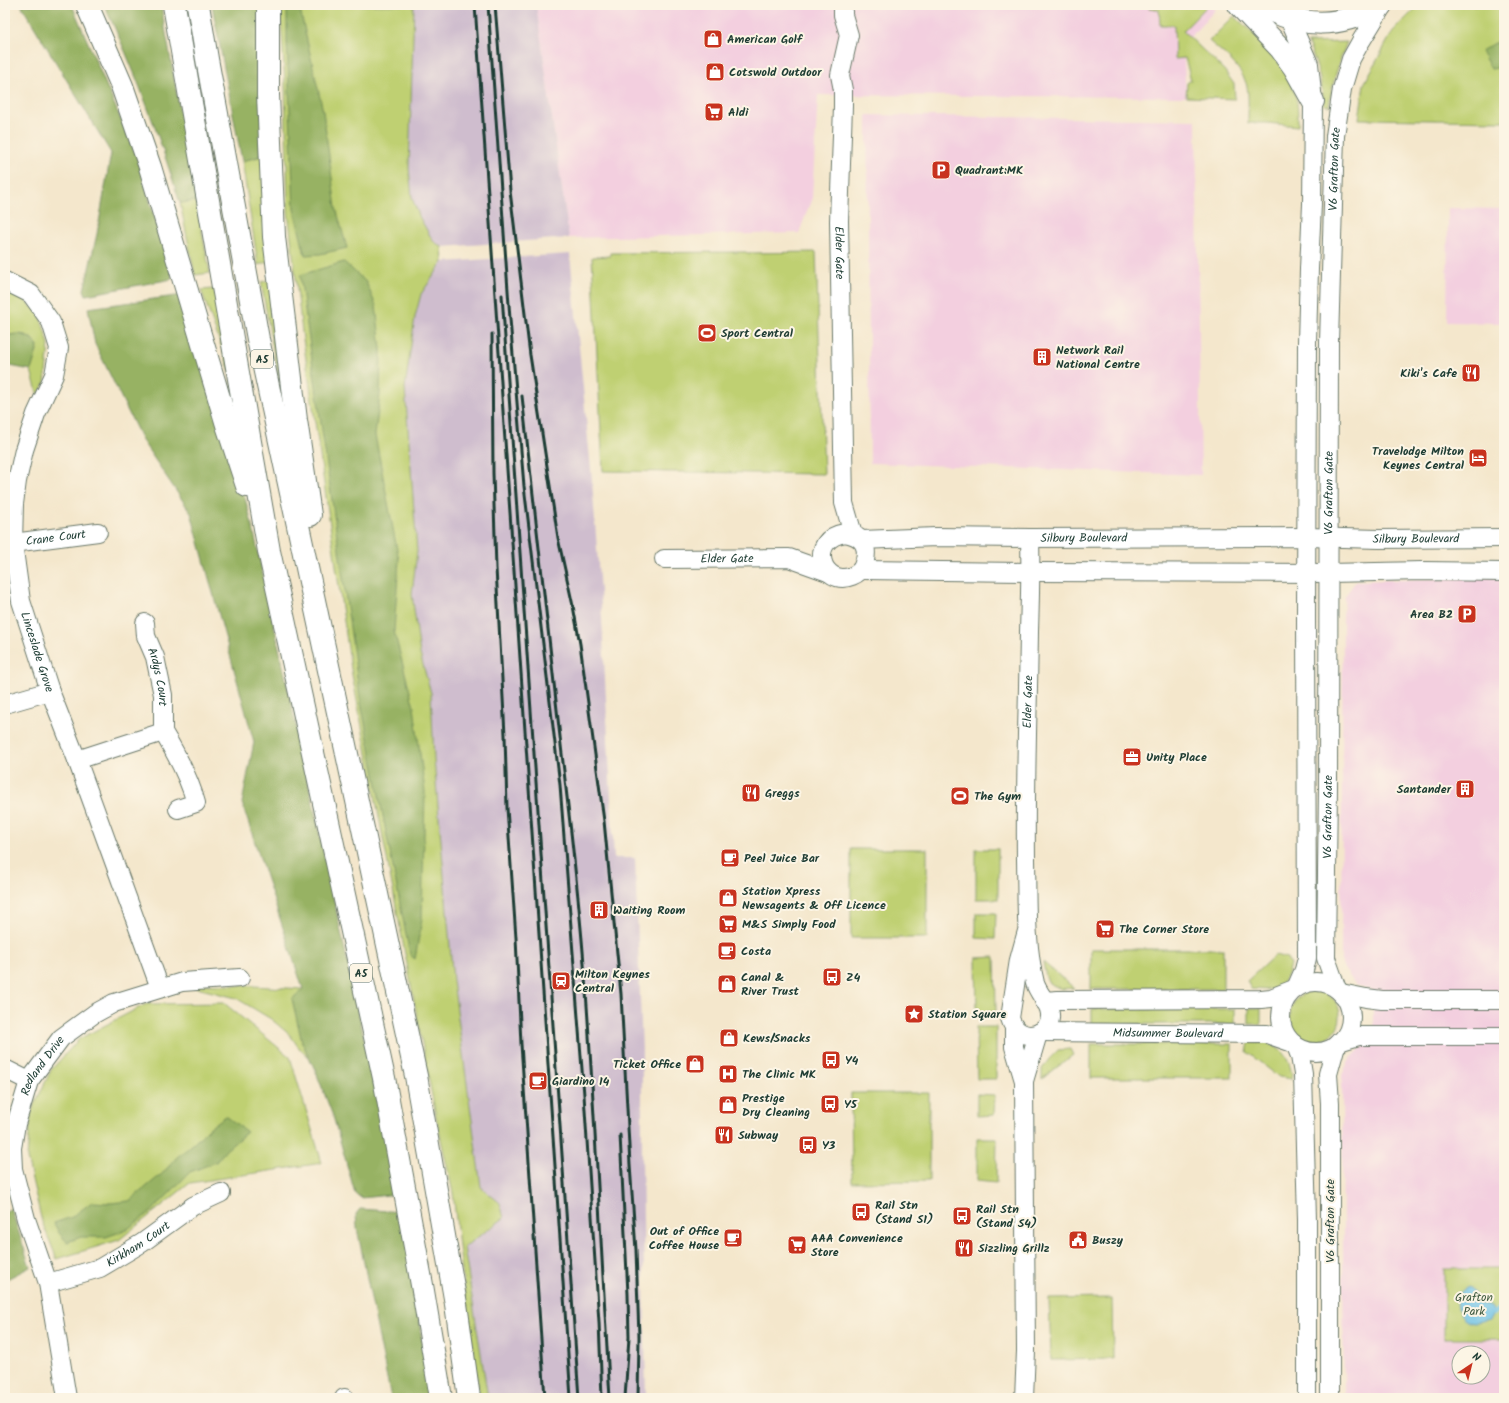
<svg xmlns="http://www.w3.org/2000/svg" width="1509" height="1403" font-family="Kalam,sans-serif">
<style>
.built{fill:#f3cfdf;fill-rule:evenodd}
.industrial{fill:#cfbdce}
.green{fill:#bfd072;stroke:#6f8653}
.forest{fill:#97b264;stroke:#5b784c}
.water{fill:#6ac1e7;stroke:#447f8e}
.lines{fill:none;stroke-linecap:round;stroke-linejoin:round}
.stream{stroke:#6ac1e7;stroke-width:4}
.minor-casing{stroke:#6a7869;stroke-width:20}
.major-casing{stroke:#6a7869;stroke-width:24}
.highway-casing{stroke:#6a7869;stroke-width:24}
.minor{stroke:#fff;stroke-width:18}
.major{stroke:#fff;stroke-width:22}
.highway{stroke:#fff;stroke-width:22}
.rail{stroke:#1f3d34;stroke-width:3}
.labels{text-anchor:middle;stroke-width:4;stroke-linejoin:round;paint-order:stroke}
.shield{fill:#fcf5e5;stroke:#617469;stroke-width:1}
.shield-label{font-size:11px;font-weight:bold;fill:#1f3d34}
.poi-label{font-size:12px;font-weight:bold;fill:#1f3d34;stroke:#fcf5e5;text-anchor:start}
.street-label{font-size:12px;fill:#1f3d34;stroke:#fcf5e5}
.park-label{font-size:12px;fill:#3f5a40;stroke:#fcf5e5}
</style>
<rect width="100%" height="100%" fill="#fcf5e5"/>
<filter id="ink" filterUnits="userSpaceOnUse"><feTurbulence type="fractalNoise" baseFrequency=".025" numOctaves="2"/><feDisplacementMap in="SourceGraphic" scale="8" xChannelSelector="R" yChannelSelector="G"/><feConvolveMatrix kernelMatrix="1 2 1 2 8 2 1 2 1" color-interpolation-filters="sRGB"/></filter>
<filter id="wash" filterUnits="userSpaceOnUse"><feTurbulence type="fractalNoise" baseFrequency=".012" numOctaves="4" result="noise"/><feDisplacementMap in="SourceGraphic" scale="16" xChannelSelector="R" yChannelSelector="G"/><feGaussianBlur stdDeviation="0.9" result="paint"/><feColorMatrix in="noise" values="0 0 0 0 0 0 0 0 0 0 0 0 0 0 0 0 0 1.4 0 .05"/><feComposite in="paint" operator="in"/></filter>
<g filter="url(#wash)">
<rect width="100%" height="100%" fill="#f4e7cc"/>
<g class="built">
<polygon points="536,5 1209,5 1215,10 1183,45 1186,97 818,95 812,198 799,233 569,238"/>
<polygon points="867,115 1196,120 1201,475 870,463"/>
<polygon points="1448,208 1504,209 1504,323 1447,322"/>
<path d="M 1504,577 L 1504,1398 L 1344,1398 L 1342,1075 L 1349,1060 L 1361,1048 L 1373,1039 L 1373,990 L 1356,985 L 1344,969 L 1341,961 L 1343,614 L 1345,596 L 1356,581 ZM 1459,1353 L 1483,1353 L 1483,1377 L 1459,1377 Z"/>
</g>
<g class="industrial">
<polygon points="414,5 536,5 569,238 442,247 433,241 420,218 412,198 409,168"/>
<polygon points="570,254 592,480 602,619 614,858 635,858 642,1051 642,1158 646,1398 488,1398 464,1247 500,1203 481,1187 453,981 434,759 431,693 420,654 412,593 417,551 405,388 415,317 421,294 443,262"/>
</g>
<g class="green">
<polygon points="280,5 414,5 409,168 412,198 420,218 433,241 442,247 443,262 421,294 415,317 405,388 417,551 412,594 420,654 431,693 434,759 453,981 481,1187 500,1203 504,1218 464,1247 488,1398 480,1398 462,1272 453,1193 437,1122 351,669 302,332 288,212 285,82"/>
<polygon points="1149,5 1208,5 1183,31 1224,70 1234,84 1235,99 1186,97 1187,83 1191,80 1185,58 1175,59 1174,25 1160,25 1159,10 1149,9"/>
<polygon points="1419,5 1504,5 1504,121 1359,119 1364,84 1393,31"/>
<path d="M 1234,16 C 1258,37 1292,69 1297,102 C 1298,110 1298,118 1298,126 L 1267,123 L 1248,123 C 1248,111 1249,97 1247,86 C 1242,67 1223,53 1209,41 Z"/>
<path d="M 1347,42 C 1339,63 1332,83 1329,106 L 1324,105 C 1322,83 1317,64 1308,43 Z"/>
<polygon points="262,156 271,261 258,265 242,161"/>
<polygon points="196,201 210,273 195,275 180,203"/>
<polygon points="746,252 747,253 816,252 824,474 603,471 592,257 610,256 610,253"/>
<polygon points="273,280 286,382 279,382 261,282"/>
<path d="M 5,289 L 17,294 L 39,313 L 49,344 L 45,383 L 38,396 L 31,370 L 38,347 C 30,332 20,333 5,336 Z"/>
<polygon points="214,289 232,376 201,290"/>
<rect x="851" y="849" width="76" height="89"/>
<rect x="976" y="849" width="22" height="50"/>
<polygon points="976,913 996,913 995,939 976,938"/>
<rect x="1091" y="949" width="132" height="40"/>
<path d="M 1275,955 L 1287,958 L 1290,964 C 1288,973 1284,987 1273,989 C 1267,991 1258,989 1251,989 L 1247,981 Z"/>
<polygon points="995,957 996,1012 977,1012 976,958"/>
<polygon points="1043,962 1074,988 1061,989 1049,983 1046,977"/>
<polygon points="196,984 253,986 303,989 302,1042 309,1057 299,1048 290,1035 271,1019 236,998 189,986"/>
<circle cx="1315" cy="1016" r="25"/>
<polygon points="224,1003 290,1057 322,1163 190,1183 119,1240 57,1259 42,1222 27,1158 31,1112 51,1070 79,1039 146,1004"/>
<rect x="1249" y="1008" width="12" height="16"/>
<rect x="1092" y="1009" width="143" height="15"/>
<polygon points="976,1027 996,1027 996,1079 977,1079"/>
<path d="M 1249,1043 C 1254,1043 1260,1043 1265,1043 C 1282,1045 1292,1063 1292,1079 L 1279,1077 L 1247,1052 Z"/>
<rect x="1091" y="1044" width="141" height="34"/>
<polygon points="1070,1049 1073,1055 1042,1079 1042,1069 1049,1059 1058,1050"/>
<polygon points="851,1093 929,1093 929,1181 852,1182"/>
<polygon points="977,1094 995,1095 994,1115 977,1116"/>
<polygon points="977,1138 997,1138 996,1183 977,1181"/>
<rect x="1444" y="1269" width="60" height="70"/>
<polygon points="1112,1298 1113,1359 1051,1360 1049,1299"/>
</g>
<g class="forest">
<polygon points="21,5 72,5 136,155 171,271 172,279 86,295 84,290 97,234 111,153"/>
<path d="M 104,5 L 161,5 L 196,201 L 180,203 C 159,135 135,69 104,5 Z"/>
<polygon points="212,5 261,5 262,156 242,161"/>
<polygon points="290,5 299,5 323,111 336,208 347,248 320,254 305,255 294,209 287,41 287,11"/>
<polygon points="1504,38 1504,67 1491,69 1481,51"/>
<polygon points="344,262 366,282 376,306 381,349 380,394 375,435 399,560 394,631 414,707 425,792 422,919 415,959 410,955 360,698 300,275"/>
<polygon points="183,295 225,425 252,524 398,1194 361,1198 355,1193 333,1116 316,1072 302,1042 292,999 303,989 242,803 254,742 191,513 143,442 95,344 88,308"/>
<path d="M 16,334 C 27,335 32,337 38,347 L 31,370 L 5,365 L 5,336 Z"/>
<polygon points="226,1116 247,1132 226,1150 216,1162 190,1172 152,1211 126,1230 106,1237 81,1237 67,1242 59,1233 54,1223 72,1217 92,1202 111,1203 129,1201 162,1174 176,1158 193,1144 209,1128"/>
<polygon points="11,1208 30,1267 5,1280 5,1212"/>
<polygon points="360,1209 402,1212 431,1398 391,1398 357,1228 356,1214"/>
</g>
<path class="water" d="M 1468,1287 C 1477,1291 1474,1298 1479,1305 C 1486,1305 1491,1305 1493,1313 L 1489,1319 C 1482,1321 1473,1324 1467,1320 C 1458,1316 1454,1301 1460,1293 C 1462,1290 1465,1289 1468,1287 Z"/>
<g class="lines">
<polyline class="stream" points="1493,1313 1498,1310 1504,1309"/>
</g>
</g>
<g filter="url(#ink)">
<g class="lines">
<defs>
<g id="minor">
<path id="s1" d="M 843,5 L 843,15 L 849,35 L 840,75 L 843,90 L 843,106 L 839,221 L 844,503 L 853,534"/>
<polyline points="1289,18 1309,64 1313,101 1312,204 1309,269 1307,343 1306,617 1307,958 1304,970 1296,988"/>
<path id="s2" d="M 5,281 L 31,294 L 51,322 L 59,348 L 54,375 L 36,414 L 24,450 L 17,481 L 14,504 L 13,543 L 21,601 L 50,691 L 77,760 L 160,988"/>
<path d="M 845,533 C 864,536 870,548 863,566 C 861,571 857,574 852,576 C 822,588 806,539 845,533 Z"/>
<path id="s3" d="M 862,540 L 936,537 L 1030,538 L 1307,537 L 1379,539 L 1504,538"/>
<path id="s4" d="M 13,543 L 98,532"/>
<path id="s5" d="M 664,559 L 789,558 L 828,572"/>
<polyline points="862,570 1030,572 1329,573 1422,571 1504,572"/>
<path id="s6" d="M 145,623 L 146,636 L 155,657 L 163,695 L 163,732"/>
<polyline points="5,704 50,691"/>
<path d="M 77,760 L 163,732 C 177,755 189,777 196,803 L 178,809"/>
<path id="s7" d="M 1027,931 L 1019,960 L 1010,1018 C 1018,1047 1057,1035 1049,1009 C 1046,1000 1038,993 1035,983 C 1025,943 1027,900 1026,859 C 1025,783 1028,708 1029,632 C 1030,601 1031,570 1030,538"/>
<circle cx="1316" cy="1017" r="35"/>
<path id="s8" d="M 1337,989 L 1326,958 L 1328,787 L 1329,342 L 1335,136 L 1342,89 L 1351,59 L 1361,41 L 1383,5"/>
<polyline points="1341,993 1366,998 1382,1000 1504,1000"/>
<polyline points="1044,1001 1058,1000 1261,999 1271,998 1294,989"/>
<polyline points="1014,1027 1014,1047 1024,1081 1026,1351 1024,1398"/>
<path id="s9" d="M 1040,1032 L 1267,1034 L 1293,1043"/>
<polyline points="1339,1042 1359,1036 1504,1036"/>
<polyline points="1296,1046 1300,1056 1303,1074 1307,1220 1307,1398"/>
<polyline points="5,1069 29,1081"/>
<polyline points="1024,1081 1038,1034"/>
<path id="s10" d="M 48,1283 L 100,1268 L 142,1243 L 193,1206 L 221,1193"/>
<path id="s11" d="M 67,1398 L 48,1283 L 26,1219 L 13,1169 L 12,1148 L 16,1124 L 29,1081 L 61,1038 L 94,1014 L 114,1003 L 182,982 L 240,978"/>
<polyline points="344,1398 345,1398"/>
<polyline points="1330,1398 1330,1103 1328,1074 1336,1045"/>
</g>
<g id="major">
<polyline points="1239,5 1281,49 1294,67 1313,101"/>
<path d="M 1261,5 C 1302,29 1340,28 1381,5"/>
</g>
<g id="highway">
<polyline points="87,5 122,86 150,167 228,428 247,486"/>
<polyline points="174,5 269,551 384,1078 422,1285 441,1398"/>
<polyline points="198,5 207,59 258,339 416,1076 456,1304 469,1398"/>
<polyline points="268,5 268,95 274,237 296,420 310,515"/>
</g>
</defs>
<use href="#minor" class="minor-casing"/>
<use href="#major" class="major-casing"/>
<use href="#highway" class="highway-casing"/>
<use href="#minor" class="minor"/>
<use href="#major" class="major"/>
<use href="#highway" class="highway"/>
<g class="rail">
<polyline points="475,5 571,1398"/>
<polyline points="488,5 510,319 524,486 560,785 584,1095 599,1322 602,1398"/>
<polyline points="495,5 510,191 530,355 558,538 573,606 580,644 604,821 621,994 630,1165 636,1250 639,1337 638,1398"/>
<polyline points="502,295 579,1398"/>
<polyline points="492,334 493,473 496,568 505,735 507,808 516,938 521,1044 545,1398"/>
<path d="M 522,396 C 534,507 547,617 559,728 C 568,807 578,885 584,964 C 595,1109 601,1253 610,1398"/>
<polyline points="620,1135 628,1294 629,1337 625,1398"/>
</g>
</g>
</g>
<defs>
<symbol id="shop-square" viewBox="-11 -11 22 22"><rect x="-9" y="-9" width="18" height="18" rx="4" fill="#c8321e" stroke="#fcf5e5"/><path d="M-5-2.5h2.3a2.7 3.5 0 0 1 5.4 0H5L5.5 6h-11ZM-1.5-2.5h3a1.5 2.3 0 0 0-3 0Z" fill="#fff"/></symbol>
<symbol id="supermarket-square" viewBox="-11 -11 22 22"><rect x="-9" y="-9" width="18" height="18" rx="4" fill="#c8321e" stroke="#fcf5e5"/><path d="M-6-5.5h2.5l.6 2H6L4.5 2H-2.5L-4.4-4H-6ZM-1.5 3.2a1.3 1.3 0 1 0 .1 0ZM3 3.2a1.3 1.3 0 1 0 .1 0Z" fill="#fff"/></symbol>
<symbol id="parking-square" viewBox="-11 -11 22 22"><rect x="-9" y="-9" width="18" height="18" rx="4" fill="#c8321e" stroke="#fcf5e5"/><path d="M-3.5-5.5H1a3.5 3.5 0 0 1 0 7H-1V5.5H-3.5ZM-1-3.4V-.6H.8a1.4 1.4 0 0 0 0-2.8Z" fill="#fff"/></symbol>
<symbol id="stadium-square" viewBox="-11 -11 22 22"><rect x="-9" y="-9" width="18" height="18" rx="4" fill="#c8321e" stroke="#fcf5e5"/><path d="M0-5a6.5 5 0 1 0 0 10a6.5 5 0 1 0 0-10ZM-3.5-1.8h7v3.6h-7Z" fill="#fff"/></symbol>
<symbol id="building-square" viewBox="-11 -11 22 22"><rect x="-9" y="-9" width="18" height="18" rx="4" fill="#c8321e" stroke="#fcf5e5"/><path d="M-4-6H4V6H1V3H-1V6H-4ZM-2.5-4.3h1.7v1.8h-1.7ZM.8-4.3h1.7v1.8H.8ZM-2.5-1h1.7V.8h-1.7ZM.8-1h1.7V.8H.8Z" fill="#fff"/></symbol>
<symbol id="restaurant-square" viewBox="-11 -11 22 22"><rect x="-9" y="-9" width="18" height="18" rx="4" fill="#c8321e" stroke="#fcf5e5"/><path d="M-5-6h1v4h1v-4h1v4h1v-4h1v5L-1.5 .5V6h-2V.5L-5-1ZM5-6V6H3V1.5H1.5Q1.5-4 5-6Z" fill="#fff"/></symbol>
<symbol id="hotel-square" viewBox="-11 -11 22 22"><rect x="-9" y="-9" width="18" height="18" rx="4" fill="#c8321e" stroke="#fcf5e5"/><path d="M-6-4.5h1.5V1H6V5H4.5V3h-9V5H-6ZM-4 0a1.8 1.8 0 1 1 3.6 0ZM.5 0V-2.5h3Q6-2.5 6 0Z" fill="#fff"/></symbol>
<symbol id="office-square" viewBox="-11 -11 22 22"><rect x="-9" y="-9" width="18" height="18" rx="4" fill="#c8321e" stroke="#fcf5e5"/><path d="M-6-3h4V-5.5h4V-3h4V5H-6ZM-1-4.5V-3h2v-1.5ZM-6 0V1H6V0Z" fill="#fff"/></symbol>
<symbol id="cafe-square" viewBox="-11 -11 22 22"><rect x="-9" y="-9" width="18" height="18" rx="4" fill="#c8321e" stroke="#fcf5e5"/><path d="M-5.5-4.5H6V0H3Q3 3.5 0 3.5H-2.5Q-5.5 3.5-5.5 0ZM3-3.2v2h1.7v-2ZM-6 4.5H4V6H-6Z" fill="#fff"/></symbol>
<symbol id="bus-square" viewBox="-11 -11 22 22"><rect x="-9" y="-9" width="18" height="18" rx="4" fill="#c8321e" stroke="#fcf5e5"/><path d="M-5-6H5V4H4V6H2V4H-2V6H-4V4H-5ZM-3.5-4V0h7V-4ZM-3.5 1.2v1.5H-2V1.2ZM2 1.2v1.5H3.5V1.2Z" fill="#fff"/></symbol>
<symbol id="station-square" viewBox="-11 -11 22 22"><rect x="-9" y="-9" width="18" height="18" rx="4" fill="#c8321e" stroke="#fcf5e5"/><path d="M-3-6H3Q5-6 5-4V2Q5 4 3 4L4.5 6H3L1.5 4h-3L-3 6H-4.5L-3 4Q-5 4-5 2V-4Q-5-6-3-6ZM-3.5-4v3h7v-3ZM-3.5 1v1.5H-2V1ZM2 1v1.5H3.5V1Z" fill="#fff"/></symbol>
<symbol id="sight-square" viewBox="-11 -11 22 22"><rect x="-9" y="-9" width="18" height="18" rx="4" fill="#c8321e" stroke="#fcf5e5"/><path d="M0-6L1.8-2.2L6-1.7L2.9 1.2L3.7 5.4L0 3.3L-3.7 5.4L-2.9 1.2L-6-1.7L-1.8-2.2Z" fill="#fff"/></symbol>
<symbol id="hospital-square" viewBox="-11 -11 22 22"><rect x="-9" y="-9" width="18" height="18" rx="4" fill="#c8321e" stroke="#fcf5e5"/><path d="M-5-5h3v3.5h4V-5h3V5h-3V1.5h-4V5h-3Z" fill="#fff"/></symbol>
<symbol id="civic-square" viewBox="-11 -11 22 22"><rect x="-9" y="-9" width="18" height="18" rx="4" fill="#c8321e" stroke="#fcf5e5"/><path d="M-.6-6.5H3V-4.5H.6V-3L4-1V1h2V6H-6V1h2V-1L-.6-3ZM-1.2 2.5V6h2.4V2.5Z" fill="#fff"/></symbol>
</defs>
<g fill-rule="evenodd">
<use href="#shop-square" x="702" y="28" width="22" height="22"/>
<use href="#shop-square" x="704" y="61" width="22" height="22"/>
<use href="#supermarket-square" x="703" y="101" width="22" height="22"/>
<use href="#parking-square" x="930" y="159" width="22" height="22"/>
<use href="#stadium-square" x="696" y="322" width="22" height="22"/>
<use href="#building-square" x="1031" y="346" width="22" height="22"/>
<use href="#restaurant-square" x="1460" y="362" width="22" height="22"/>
<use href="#hotel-square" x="1467" y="447" width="22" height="22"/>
<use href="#parking-square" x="1456" y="603" width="22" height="22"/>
<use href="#office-square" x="1121" y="746" width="22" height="22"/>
<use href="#building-square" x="1454" y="778" width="22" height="22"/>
<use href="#restaurant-square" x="740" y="782" width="22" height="22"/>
<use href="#stadium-square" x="949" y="785" width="22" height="22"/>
<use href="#cafe-square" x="719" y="847" width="22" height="22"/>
<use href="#shop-square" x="717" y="887" width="22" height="22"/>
<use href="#building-square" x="588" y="899" width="22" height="22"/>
<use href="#supermarket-square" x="717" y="913" width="22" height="22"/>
<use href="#supermarket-square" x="1094" y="918" width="22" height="22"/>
<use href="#cafe-square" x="716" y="940" width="22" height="22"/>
<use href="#bus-square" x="821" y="966" width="22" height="22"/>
<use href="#station-square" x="550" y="970" width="22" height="22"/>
<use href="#shop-square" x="716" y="973" width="22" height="22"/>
<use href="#sight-square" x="903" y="1003" width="22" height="22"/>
<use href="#shop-square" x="718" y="1027" width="22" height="22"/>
<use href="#bus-square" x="820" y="1049" width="22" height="22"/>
<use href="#shop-square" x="684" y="1053" width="22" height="22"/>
<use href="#hospital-square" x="717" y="1063" width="22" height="22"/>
<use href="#cafe-square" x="527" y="1070" width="22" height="22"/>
<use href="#bus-square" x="819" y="1093" width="22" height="22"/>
<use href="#shop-square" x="717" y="1094" width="22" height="22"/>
<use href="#restaurant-square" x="713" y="1124" width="22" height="22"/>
<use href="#bus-square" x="797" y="1134" width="22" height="22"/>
<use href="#bus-square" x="850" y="1201" width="22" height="22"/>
<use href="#bus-square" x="951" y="1205" width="22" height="22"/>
<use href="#cafe-square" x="722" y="1227" width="22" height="22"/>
<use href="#civic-square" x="1067" y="1229" width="22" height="22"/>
<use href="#supermarket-square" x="786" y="1234" width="22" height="22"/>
<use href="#restaurant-square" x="953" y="1237" width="22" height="22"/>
</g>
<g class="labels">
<g class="shield">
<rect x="251" y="350" width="22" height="18" rx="3"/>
<rect x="350" y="964" width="22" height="18" rx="3"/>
</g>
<g class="shield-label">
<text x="262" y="363">A5</text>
<text x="361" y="977">A5</text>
</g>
<g class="poi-label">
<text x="727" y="43">American Golf</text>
<text x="729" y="76">Cotswold Outdoor</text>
<text x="728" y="116">Aldi</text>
<text x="955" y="174">Quadrant:MK</text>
<text x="721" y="337">Sport Central</text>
<text x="1056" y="354">Network Rail<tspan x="1056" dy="14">National Centre</tspan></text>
<text x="1457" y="377" text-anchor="end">Kiki's Cafe</text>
<text x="1464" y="455" text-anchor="end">Travelodge Milton<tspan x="1464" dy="14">Keynes Central</tspan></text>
<text x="1453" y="618" text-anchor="end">Area B2</text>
<text x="1146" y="761">Unity Place</text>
<text x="1451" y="793" text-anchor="end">Santander</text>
<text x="765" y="797">Greggs</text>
<text x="974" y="800">The Gym</text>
<text x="744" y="862">Peel Juice Bar</text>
<text x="742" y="895">Station Xpress<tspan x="742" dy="14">Newsagents &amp; Off Licence</tspan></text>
<text x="613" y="914">Waiting Room</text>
<text x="742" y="928">M&amp;S Simply Food</text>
<text x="1119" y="933">The Corner Store</text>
<text x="741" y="955">Costa</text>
<text x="575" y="978">Milton Keynes<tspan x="575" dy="14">Central</tspan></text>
<text x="741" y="981">Canal &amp;<tspan x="741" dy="14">River Trust</tspan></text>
<text x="846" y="981">Z4</text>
<text x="928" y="1018">Station Square</text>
<text x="743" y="1042">Kews/Snacks</text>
<text x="845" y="1064">Y4</text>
<text x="681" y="1068" text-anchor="end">Ticket Office</text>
<text x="742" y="1078">The Clinic MK</text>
<text x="552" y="1085">Giardino 14</text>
<text x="742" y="1102">Prestige<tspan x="742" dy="14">Dry Cleaning</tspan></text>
<text x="844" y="1108">Y5</text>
<text x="738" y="1139">Subway</text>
<text x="822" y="1149">Y3</text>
<text x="875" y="1209">Rail Stn<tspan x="875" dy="14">(Stand S1)</tspan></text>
<text x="976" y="1213">Rail Stn<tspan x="976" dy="14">(Stand S4)</tspan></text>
<text x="719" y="1235" text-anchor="end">Out of Office<tspan x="719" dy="14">Coffee House</tspan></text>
<text x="811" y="1242">AAA Convenience<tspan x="811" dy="14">Store</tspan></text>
<text x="1092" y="1244">Buszy</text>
<text x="978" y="1252">Sizzling Grillz</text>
</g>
<g class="street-label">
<text dy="4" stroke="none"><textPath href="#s8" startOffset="822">V6 Grafton Gate</textPath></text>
<text dy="4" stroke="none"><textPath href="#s1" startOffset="250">Elder Gate</textPath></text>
<text dy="4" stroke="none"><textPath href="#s8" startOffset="498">V6 Grafton Gate</textPath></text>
<text dy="4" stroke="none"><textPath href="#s4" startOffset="43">Crane Court</textPath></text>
<text dy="4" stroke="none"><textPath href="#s3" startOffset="222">Silbury Boulevard</textPath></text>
<text dy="4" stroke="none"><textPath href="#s3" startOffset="554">Silbury Boulevard</textPath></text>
<text dy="4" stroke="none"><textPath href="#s5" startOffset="63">Elder Gate</textPath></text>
<text dy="4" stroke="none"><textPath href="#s2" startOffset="405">Linceslade Grove</textPath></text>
<text dy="4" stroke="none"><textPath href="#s6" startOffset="56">Ardys Court</textPath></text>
<text dy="4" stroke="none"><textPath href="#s7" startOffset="466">Elder Gate</textPath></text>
<text dy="4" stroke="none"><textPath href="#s8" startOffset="174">V6 Grafton Gate</textPath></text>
<text dy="4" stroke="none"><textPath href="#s9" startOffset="128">Midsummer Boulevard</textPath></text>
<text dy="4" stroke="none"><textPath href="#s11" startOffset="346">Redland Drive</textPath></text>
<text transform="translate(1330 1221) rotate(-90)" y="4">V6 Grafton Gate</text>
<text dy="4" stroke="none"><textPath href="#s10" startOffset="99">Kirkham Court</textPath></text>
</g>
<g class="park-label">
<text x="1474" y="1301">Grafton<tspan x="1474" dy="14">Park</tspan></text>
</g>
</g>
<rect width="1509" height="1403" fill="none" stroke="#fcf5e5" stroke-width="20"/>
<g transform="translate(1471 1365) rotate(35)"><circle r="19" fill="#fcf5e5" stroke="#a4ab9e"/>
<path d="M0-3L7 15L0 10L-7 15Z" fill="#c8321e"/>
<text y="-6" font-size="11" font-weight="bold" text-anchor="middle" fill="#1f3d34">N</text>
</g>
</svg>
